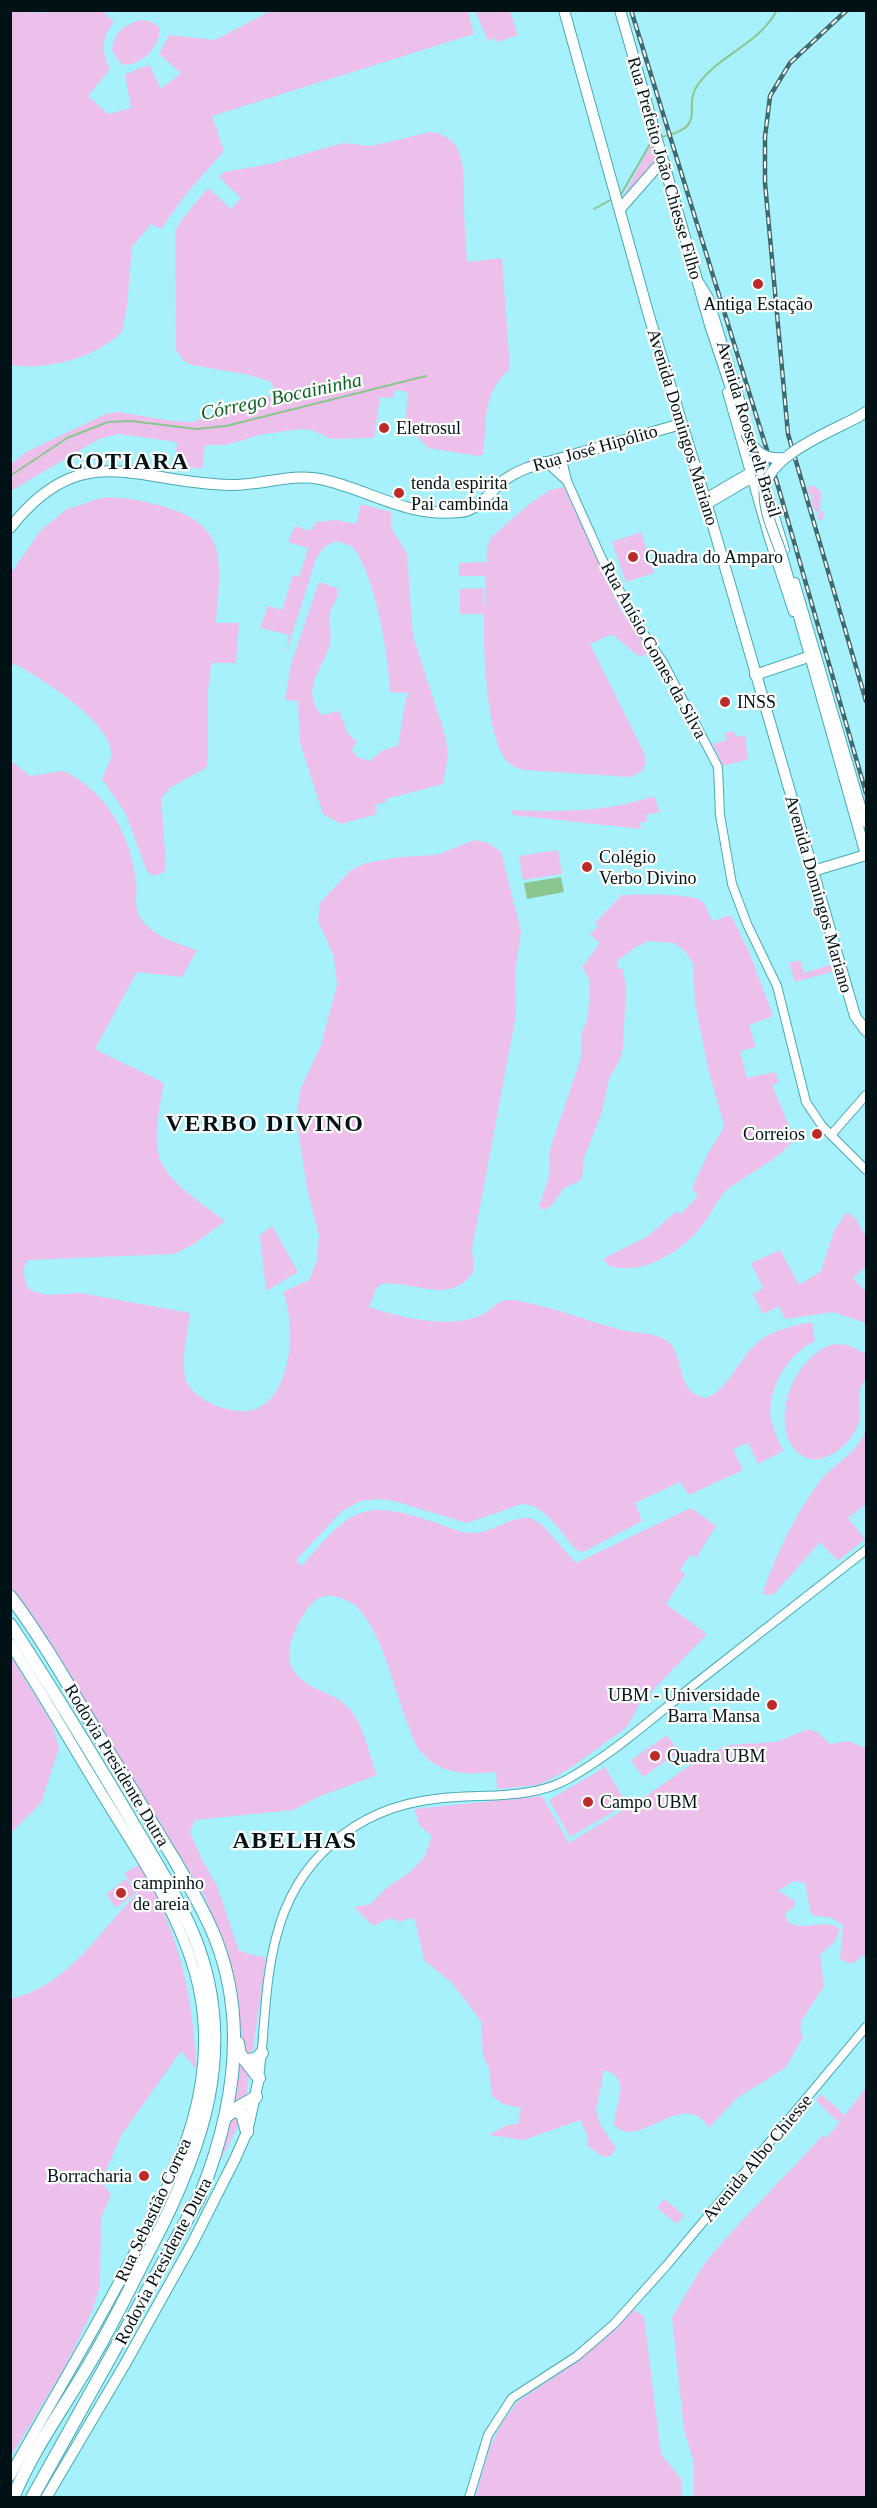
<svg xmlns="http://www.w3.org/2000/svg" width="877" height="2508" font-family="'Times New Roman',serif">
<style>
.green{fill:#edc0ec}
.water{fill:#8bc590}
.lines{fill:none;stroke-linecap:round;stroke-linejoin:round}
.stream{stroke:#8bc590;stroke-width:2}
.minor-casing{stroke:#46a9b6;stroke-width:10}
.major-casing{stroke:#46a9b6;stroke-width:12}
.highway-casing{stroke:#46a9b6;stroke-width:14}
.minor{stroke:#fff;stroke-width:8}
.major{stroke:#fff;stroke-width:10}
.highway{stroke:#fff;stroke-width:12}
.rail-casing{stroke:#41696e;stroke-width:4.5}
.rail{stroke:#fff;stroke-width:2;stroke-dasharray:7;stroke-linecap:butt}
.major-bridge-casing{stroke:#46a9b6;stroke-width:12;stroke-linecap:butt}
.major-bridge{stroke:#fff;stroke-width:10}
.poi-dot{fill:#ba2b29;stroke:#fff;stroke-width:2}
.labels{text-anchor:middle;stroke-width:4.5;stroke-linejoin:round;paint-order:stroke}
.street-label{font-size:18px;fill:#001215;stroke:#fff}
.poi-label{font-size:18px;fill:#001215;stroke:#fff;text-anchor:start}
.water-label{font-size:20px;font-style:italic;fill:#0c6423;stroke:#fff}
.district-label{font-size:24px;font-weight:bold;letter-spacing:1.5px;fill:#001215;stroke:#fff}
</style>
<rect width="100%" height="100%" fill="#a6f1fb"/>
<g class="green">
<path d="M 10,11 L 44,13 L 53,11 L 103,11 L 114,22 C 101,37 101,51 110,69 L 88,96 L 108,114 L 131,108 L 125,74 L 149,65 L 161,89 L 181,73 L 159,54 L 169,35 L 215,40 L 270,11 L 468,11 L 474,34 L 212,116 L 224,151 L 186,194 L 161,229 L 151,224 L 132,247 L 127,307 L 122,331 C 98,358 45,371 10,365 Z"/>
<polygon points="475,11 510,11 518,35 498,42 495,38 488,41"/>
<path d="M 143,20 L 153,22 L 160,28 C 160,47 140,68 121,64 L 112,50 C 114,31 126,23 143,20 Z"/>
<path d="M 430,132 C 467,135 464,174 464,202 C 464,222 466,242 467,262 L 502,258 L 510,369 C 481,394 488,419 483,454 L 479,456 L 428,448 L 405,424 L 408,392 L 395,390 L 393,398 L 380,397 L 374,438 L 331,439 L 312,430 L 300,429 L 259,435 L 226,445 L 205,445 L 202,469 L 183,466 L 185,456 L 176,454 L 177,442 L 119,434 L 99,439 L 11,491 L 11,464 L 26,452 L 108,413 L 118,412 L 172,421 L 192,422 L 210,416 L 227,405 L 277,395 L 271,382 L 250,375 L 192,365 L 184,361 L 176,350 L 175,231 L 183,218 L 208,188 L 231,209 L 241,198 L 219,177 L 224,172 L 270,164 L 343,143 L 372,146 Z"/>
<polygon points="653,141 659,157 623,197"/>
<polygon points="813,485 821,492 820,510 824,512 821,525 821,521 817,518 819,512 813,509 811,500 813,496 807,492 809,486"/>
<path d="M 564,487 L 620,609 L 651,652 L 640,657 L 612,634 L 590,644 L 644,753 L 646,762 L 642,771 L 631,777 L 524,770 C 518,768 511,766 507,761 C 486,738 483,646 484,614 L 460,614 L 460,589 L 483,588 L 484,611 L 486,576 L 459,576 L 459,563 L 485,562 L 486,571 L 487,549 L 491,538 L 529,504 L 550,490 Z"/>
<path d="M 101,498 C 122,496 144,501 165,507 C 231,526 220,566 216,623 L 239,623 L 236,663 L 211,663 L 215,633 L 208,690 L 208,762 L 206,768 L 171,787 L 161,798 L 166,864 L 164,872 L 155,876 L 147,872 L 125,812 L 102,779 L 112,755 C 109,720 47,683 19,666 L 14,664 L 11,666 L 11,573 L 41,530 L 67,509 Z"/>
<path d="M 361,504 L 391,512 L 391,527 L 407,554 L 413,636 L 446,738 L 448,756 L 443,784 L 386,799 L 386,802 L 375,805 L 377,814 L 341,824 L 323,814 L 300,743 L 298,701 L 285,700 L 291,664 L 319,582 L 337,588 C 339,600 333,603 330,613 C 328,622 332,632 330,641 C 325,670 299,685 321,715 L 339,711 L 348,734 L 357,741 L 352,750 L 357,757 L 370,761 L 383,750 L 398,746 L 406,697 L 409,697 L 408,693 L 390,692 C 388,653 376,577 352,546 L 336,541 L 324,547 L 316,559 L 286,653 L 289,635 L 260,628 L 268,606 L 282,610 L 293,575 L 299,577 L 308,548 L 288,542 L 295,526 L 310,531 L 317,522 L 336,520 L 356,524 Z"/>
<polygon points="641,532 654,573 626,582 612,542"/>
<polygon points="734,731 736,737 745,735 748,759 723,766 713,744 727,740 725,733"/>
<path d="M 10,760 L 30,776 L 64,771 C 108,793 129,833 136,880 C 138,895 132,906 142,920 C 154,937 179,944 197,950 L 182,977 L 137,972 L 95,1049 L 164,1083 C 147,1168 157,1170 225,1221 L 193,1245 L 174,1254 L 28,1260 C 21,1267 24,1282 30,1290 L 47,1295 L 80,1293 L 190,1313 C 188,1332 181,1358 185,1377 C 191,1401 235,1417 256,1409 C 293,1394 296,1324 283,1292 L 309,1280 L 317,1260 L 319,1235 L 307,1189 L 296,1117 L 301,1088 L 321,1045 L 337,985 L 334,957 L 318,921 L 320,903 L 351,870 L 366,863 L 400,857 L 436,855 L 475,840 L 489,843 L 501,852 L 521,931 L 515,973 L 516,1015 L 472,1249 L 474,1270 C 452,1308 413,1279 381,1284 L 376,1289 L 369,1307 C 398,1317 449,1329 479,1316 C 492,1311 496,1299 512,1300 C 549,1305 585,1321 622,1330 C 636,1333 655,1332 667,1341 C 686,1355 675,1394 706,1398 C 727,1391 739,1359 756,1344 C 771,1330 792,1326 812,1322 L 815,1341 C 788,1353 766,1390 771,1420 C 774,1431 779,1441 783,1451 L 758,1464 L 748,1443 L 733,1449 L 743,1470 L 689,1495 L 680,1482 L 635,1503 L 642,1521 L 583,1552 L 576,1550 C 562,1534 545,1504 522,1504 L 467,1523 L 394,1501 L 379,1499 L 360,1501 L 342,1511 L 296,1560 L 302,1566 C 350,1509 362,1498 434,1522 C 446,1526 461,1534 474,1533 C 494,1532 510,1516 531,1518 L 543,1526 L 576,1563 L 691,1508 L 716,1526 L 696,1558 L 690,1555 L 680,1570 L 685,1574 L 666,1604 L 707,1634 L 639,1705 L 627,1727 L 569,1769 L 547,1781 L 537,1785 L 497,1789 L 496,1772 C 470,1774 444,1776 424,1755 C 414,1746 411,1732 406,1719 C 394,1688 381,1630 357,1607 C 347,1599 331,1592 319,1598 C 304,1606 285,1645 290,1662 C 298,1690 332,1689 349,1708 C 364,1725 369,1755 377,1775 L 318,1797 L 294,1810 L 195,1820 L 190,1832 L 201,1858 L 217,1886 L 239,1951 L 266,1958 L 253,2049 L 249,2055 L 242,2049 L 224,1949 L 204,1895 L 52,1647 L 11,1590 Z"/>
<path d="M 654,796 L 660,812 L 646,815 L 647,821 L 640,823 L 641,829 L 513,815 L 511,813 L 513,810 C 560,812 609,812 654,796 Z"/>
<polygon points="558,850 562,874 523,880 519,856"/>
<path d="M 622,895 C 638,895 691,893 702,901 C 708,906 707,915 713,921 L 731,915 L 750,954 L 773,1016 L 749,1025 L 756,1047 L 740,1051 L 747,1078 L 775,1072 L 779,1082 L 772,1085 L 794,1138 C 791,1151 743,1178 729,1188 C 718,1197 713,1211 705,1222 C 684,1250 646,1276 609,1266 L 603,1259 L 648,1236 L 677,1211 L 680,1215 L 698,1196 L 692,1188 L 709,1151 L 722,1131 L 724,1124 L 709,1073 L 695,1003 L 693,964 L 686,952 L 674,943 L 649,941 L 637,946 L 617,961 L 617,968 L 623,969 L 626,989 L 623,1049 L 619,1061 L 609,1079 L 602,1112 L 584,1158 L 582,1177 L 578,1182 L 564,1188 L 551,1206 L 544,1210 L 539,1206 L 550,1174 L 549,1152 L 581,1058 L 581,1035 L 588,1018 L 590,981 L 582,967 L 600,943 L 590,934 L 598,927 L 595,923 Z"/>
<polygon points="800,960 804,973 833,964 835,971 795,982 789,963"/>
<polygon points="847,1212 856,1219 865,1236 866,1234 866,1266 853,1278 866,1292 866,1323 833,1312 785,1319 779,1306 763,1314 753,1294 763,1288 751,1263 780,1250 799,1285 821,1271 834,1231"/>
<polygon points="272,1226 298,1272 266,1291 260,1235"/>
<path d="M 835,1344 L 848,1345 L 866,1354 C 867,1360 867,1367 866,1373 C 865,1380 860,1387 859,1395 C 858,1405 861,1412 859,1422 C 852,1444 821,1472 798,1453 C 777,1434 784,1395 797,1375 C 806,1361 819,1347 835,1344 Z"/>
<path d="M 866,1429 L 866,1504 L 848,1518 L 865,1539 L 838,1561 L 820,1542 L 773,1595 L 765,1595 L 763,1591 C 778,1551 795,1514 821,1480 C 836,1462 859,1452 866,1429 Z"/>
<polygon points="11,1657 52,1723 59,1748 41,1803 11,1833"/>
<path d="M 809,1729 L 817,1732 L 830,1744 L 848,1741 L 866,1748 L 866,1953 L 852,1964 L 840,1959 L 843,1925 L 831,1918 L 811,1915 L 805,1883 L 794,1881 L 778,1891 L 795,1901 L 794,1907 L 785,1914 L 788,1922 C 805,1932 822,1918 840,1928 L 835,1941 L 820,1955 L 824,1986 L 802,2020 L 800,2027 L 803,2038 L 785,2068 L 737,2098 L 709,2128 C 684,2085 637,2154 614,2124 C 615,2104 633,2078 604,2070 L 596,2110 L 600,2124 L 616,2148 L 611,2156 L 603,2157 L 587,2145 L 588,2136 L 580,2120 L 524,2140 L 489,2135 L 507,2125 L 518,2124 L 521,2108 L 503,2104 L 492,2096 L 489,2068 L 483,2056 L 481,2021 L 452,1983 L 424,1960 L 415,1920 L 410,1918 L 400,1922 L 390,1918 L 373,1926 L 354,1907 L 371,1904 L 384,1890 L 410,1872 L 425,1856 L 432,1836 L 420,1826 L 414,1809 L 542,1796 L 569,1843 L 646,1796 L 705,1755 L 729,1745 L 776,1742 Z"/>
<polygon points="667,1735 679,1752 643,1777 631,1760"/>
<polygon points="605,1767 627,1804 570,1837 549,1800"/>
<path d="M 141,1864 C 178,1936 193,1988 196,2069 L 182,2052 L 179,2054 L 122,2134 L 101,2181 L 111,2195 L 101,2218 L 100,2286 L 93,2309 L 66,2365 L 11,2456 L 11,1999 C 71,1984 97,1933 138,1893 L 124,1873 Z"/>
<polygon points="126,1879 137,1892 116,1908 106,1894"/>
<polygon points="241,2065 249,2074 246,2099 236,2103 234,2099 238,2066"/>
<path d="M 866,2088 L 866,2497 L 694,2497 L 694,2463 L 684,2430 L 672,2317 C 685,2298 694,2277 709,2258 C 744,2216 786,2176 823,2135 L 827,2138 Z"/>
<polygon points="821,2094 845,2115 838,2122 816,2100"/>
<polygon points="235,2113 240,2123 213,2174 224,2146 231,2116"/>
<polygon points="664,2199 684,2215 677,2224 657,2208"/>
<polygon points="632,2309 644,2316 661,2454 681,2479 682,2497 475,2498 491,2444 502,2423 518,2401 581,2359"/>
</g>
<polygon class="water" points="561,877 564,892 527,899 524,883"/>
<g class="lines">
<g class="stream">
<path d="M 661,137 C 711,126 680,108 699,83 C 721,54 759,44 777,10"/>
<polyline points="620,196 653,139"/>
<polyline points="594,209 612,199"/>
<polyline points="10,476 67,438 108,422 131,421 197,429 226,426 426,376"/>
</g>
<defs>
<g id="minor">
<polyline points="700,283 708,296 741,403"/>
<polyline points="727,392 769,539 793,612"/>
<polyline points="754,447 785,550"/>
<polyline points="567,455 563,464 567,481 602,559 640,628 663,662 718,767 720,815 732,884 747,924 777,986 806,1102 822,1126 866,1170"/>
<polyline points="545,461 567,481"/>
<polyline points="705,498 750,472"/>
<polyline points="707,505 751,479"/>
<polyline points="795,582 866,823"/>
<polyline points="831,1135 866,1095"/>
<path d="M 259,2078 C 265,2031 264,1984 276,1938 C 295,1860 356,1808 435,1799 C 479,1793 529,1801 568,1779 C 614,1753 654,1717 695,1684 C 752,1639 809,1595 866,1550"/>
<polyline points="469,2498 488,2435 512,2398 577,2356 614,2324 667,2265 866,2027"/>
</g>
<g id="major">
<polyline points="564,10 649,316 707,505 855,1016 866,1031"/>
<polyline points="620,10 710,325 746,433"/>
<polyline points="620,209 656,168 665,164"/>
<polyline points="858,417 866,412"/>
<path d="M 10,528 C 82,436 136,483 230,485 C 259,486 291,473 320,479 C 369,489 406,518 460,512 C 479,511 490,491 503,481 C 511,475 519,471 527,468 L 681,424"/>
<polyline points="782,556 866,855"/>
<polyline points="755,675 808,657"/>
<polyline points="813,871 866,855"/>
<path d="M 10,1644 C 44,1695 73,1748 105,1799 C 139,1855 177,1909 195,1973 C 226,2085 174,2177 124,2273 C 88,2342 47,2408 10,2476"/>
<polyline points="46,2498 125,2364 192,2244 235,2159 247,2132 259,2078"/>
</g>
<g id="highway">
<path d="M 10,1596 C 50,1649 80,1707 115,1762 C 135,1794 154,1827 174,1859 C 189,1886 205,1911 216,1940 C 249,2025 233,2114 200,2196 L 32,2498"/>
<path d="M 10,1624 C 52,1688 92,1754 131,1820 C 153,1858 177,1895 194,1936 C 239,2047 203,2149 150,2249 C 130,2288 111,2328 88,2366 C 63,2409 32,2451 13,2498"/>
<polyline points="238,2043 240,2054 259,2078"/>
<polyline points="247,2060 256,2059 262,2053"/>
<polyline points="233,2110 242,2114 247,2132"/>
<polyline points="227,2116 235,2109 256,2097"/>
</g>
</defs>
<use href="#minor" class="minor-casing"/>
<use href="#major" class="major-casing"/>
<use href="#highway" class="highway-casing"/>
<use href="#minor" class="minor"/>
<use href="#major" class="major"/>
<use href="#highway" class="highway"/>
<defs>
<g id="rail">
<polyline points="631,10 778,486 866,793"/>
<polyline points="847,10 790,63 770,96 765,137 765,183 788,434 866,701"/>
</g>
</defs>
<use href="#rail" class="rail-casing"/>
<use href="#rail" class="rail"/>
<defs>
<g id="major-bridge">
<path d="M 746,433 C 753,451 764,460 784,458"/>
<path d="M 782,556 C 776,536 762,510 765,488 C 769,455 832,431 858,417"/>
</g>
</defs>
<use href="#major-bridge" class="major-bridge-casing"/>
<use href="#major-bridge" class="major-bridge"/>
</g>
<g class="poi-dot">
<circle cx="758" cy="284" r="6"/>
<circle cx="384" cy="428" r="6"/>
<circle cx="399" cy="493" r="6"/>
<circle cx="633" cy="557" r="6"/>
<circle cx="725" cy="702" r="6"/>
<circle cx="587" cy="867" r="6"/>
<circle cx="817" cy="1134" r="6"/>
<circle cx="772" cy="1705" r="6"/>
<circle cx="655" cy="1756" r="6"/>
<circle cx="588" cy="1802" r="6"/>
<circle cx="121" cy="1893" r="6"/>
<circle cx="144" cy="2176" r="6"/>
</g>
<g class="labels">
<g class="street-label">
<text transform="translate(665 168) rotate(74)" y="6">Rua Prefeito João Chiesse Filho</text>
<text transform="translate(683 427) rotate(73)" y="6">Avenida Domingos Mariano</text>
<text transform="translate(749 429) rotate(73)" y="6">Avenida Roosevelt Brasil</text>
<text transform="translate(595 448) rotate(-16)" y="6">Rua José Hipólito</text>
<text transform="translate(654 650) rotate(61)" y="6">Rua Anísio Gomes da Silva</text>
<text transform="translate(819 894) rotate(74)" y="6">Avenida Domingos Mariano</text>
<text transform="translate(117 1765) rotate(59)" y="6">Rodovia Presidente Dutra</text>
<text transform="translate(757 2158) rotate(-50)" y="6">Avenida Albo Chiesse</text>
<text transform="translate(153 2210) rotate(-65)" y="6">Rua Sebastião Correa</text>
<text transform="translate(163 2261) rotate(-62)" y="6">Rodovia Presidente Dutra</text>
</g>
<g class="poi-label">
<text x="758" y="310" text-anchor="middle">Antiga Estação</text>
<text x="396" y="434">Eletrosul</text>
<text x="411" y="489">tenda espirita<tspan x="411" dy="21">Pai cambinda</tspan></text>
<text x="645" y="563">Quadra do Amparo</text>
<text x="737" y="708">INSS</text>
<text x="599" y="863">Colégio<tspan x="599" dy="21">Verbo Divino</tspan></text>
<text x="805" y="1140" text-anchor="end">Correios</text>
<text x="760" y="1701" text-anchor="end">UBM - Universidade<tspan x="760" dy="21">Barra Mansa</tspan></text>
<text x="667" y="1762">Quadra UBM</text>
<text x="600" y="1808">Campo UBM</text>
<text x="133" y="1889">campinho<tspan x="133" dy="21">de areia</tspan></text>
<text x="132" y="2182" text-anchor="end">Borracharia</text>
</g>
<g class="water-label">
<text transform="translate(281 396) rotate(-12)" y="7">Córrego Bocaininha</text>
</g>
<g class="district-label">
<text x="128" y="469">COTIARA</text>
<text x="265" y="1131">VERBO DIVINO</text>
<text x="295" y="1848">ABELHAS</text>
</g>
</g>
<rect width="877" height="2508" fill="none" stroke="#001215" stroke-width="24"/>
</svg>
